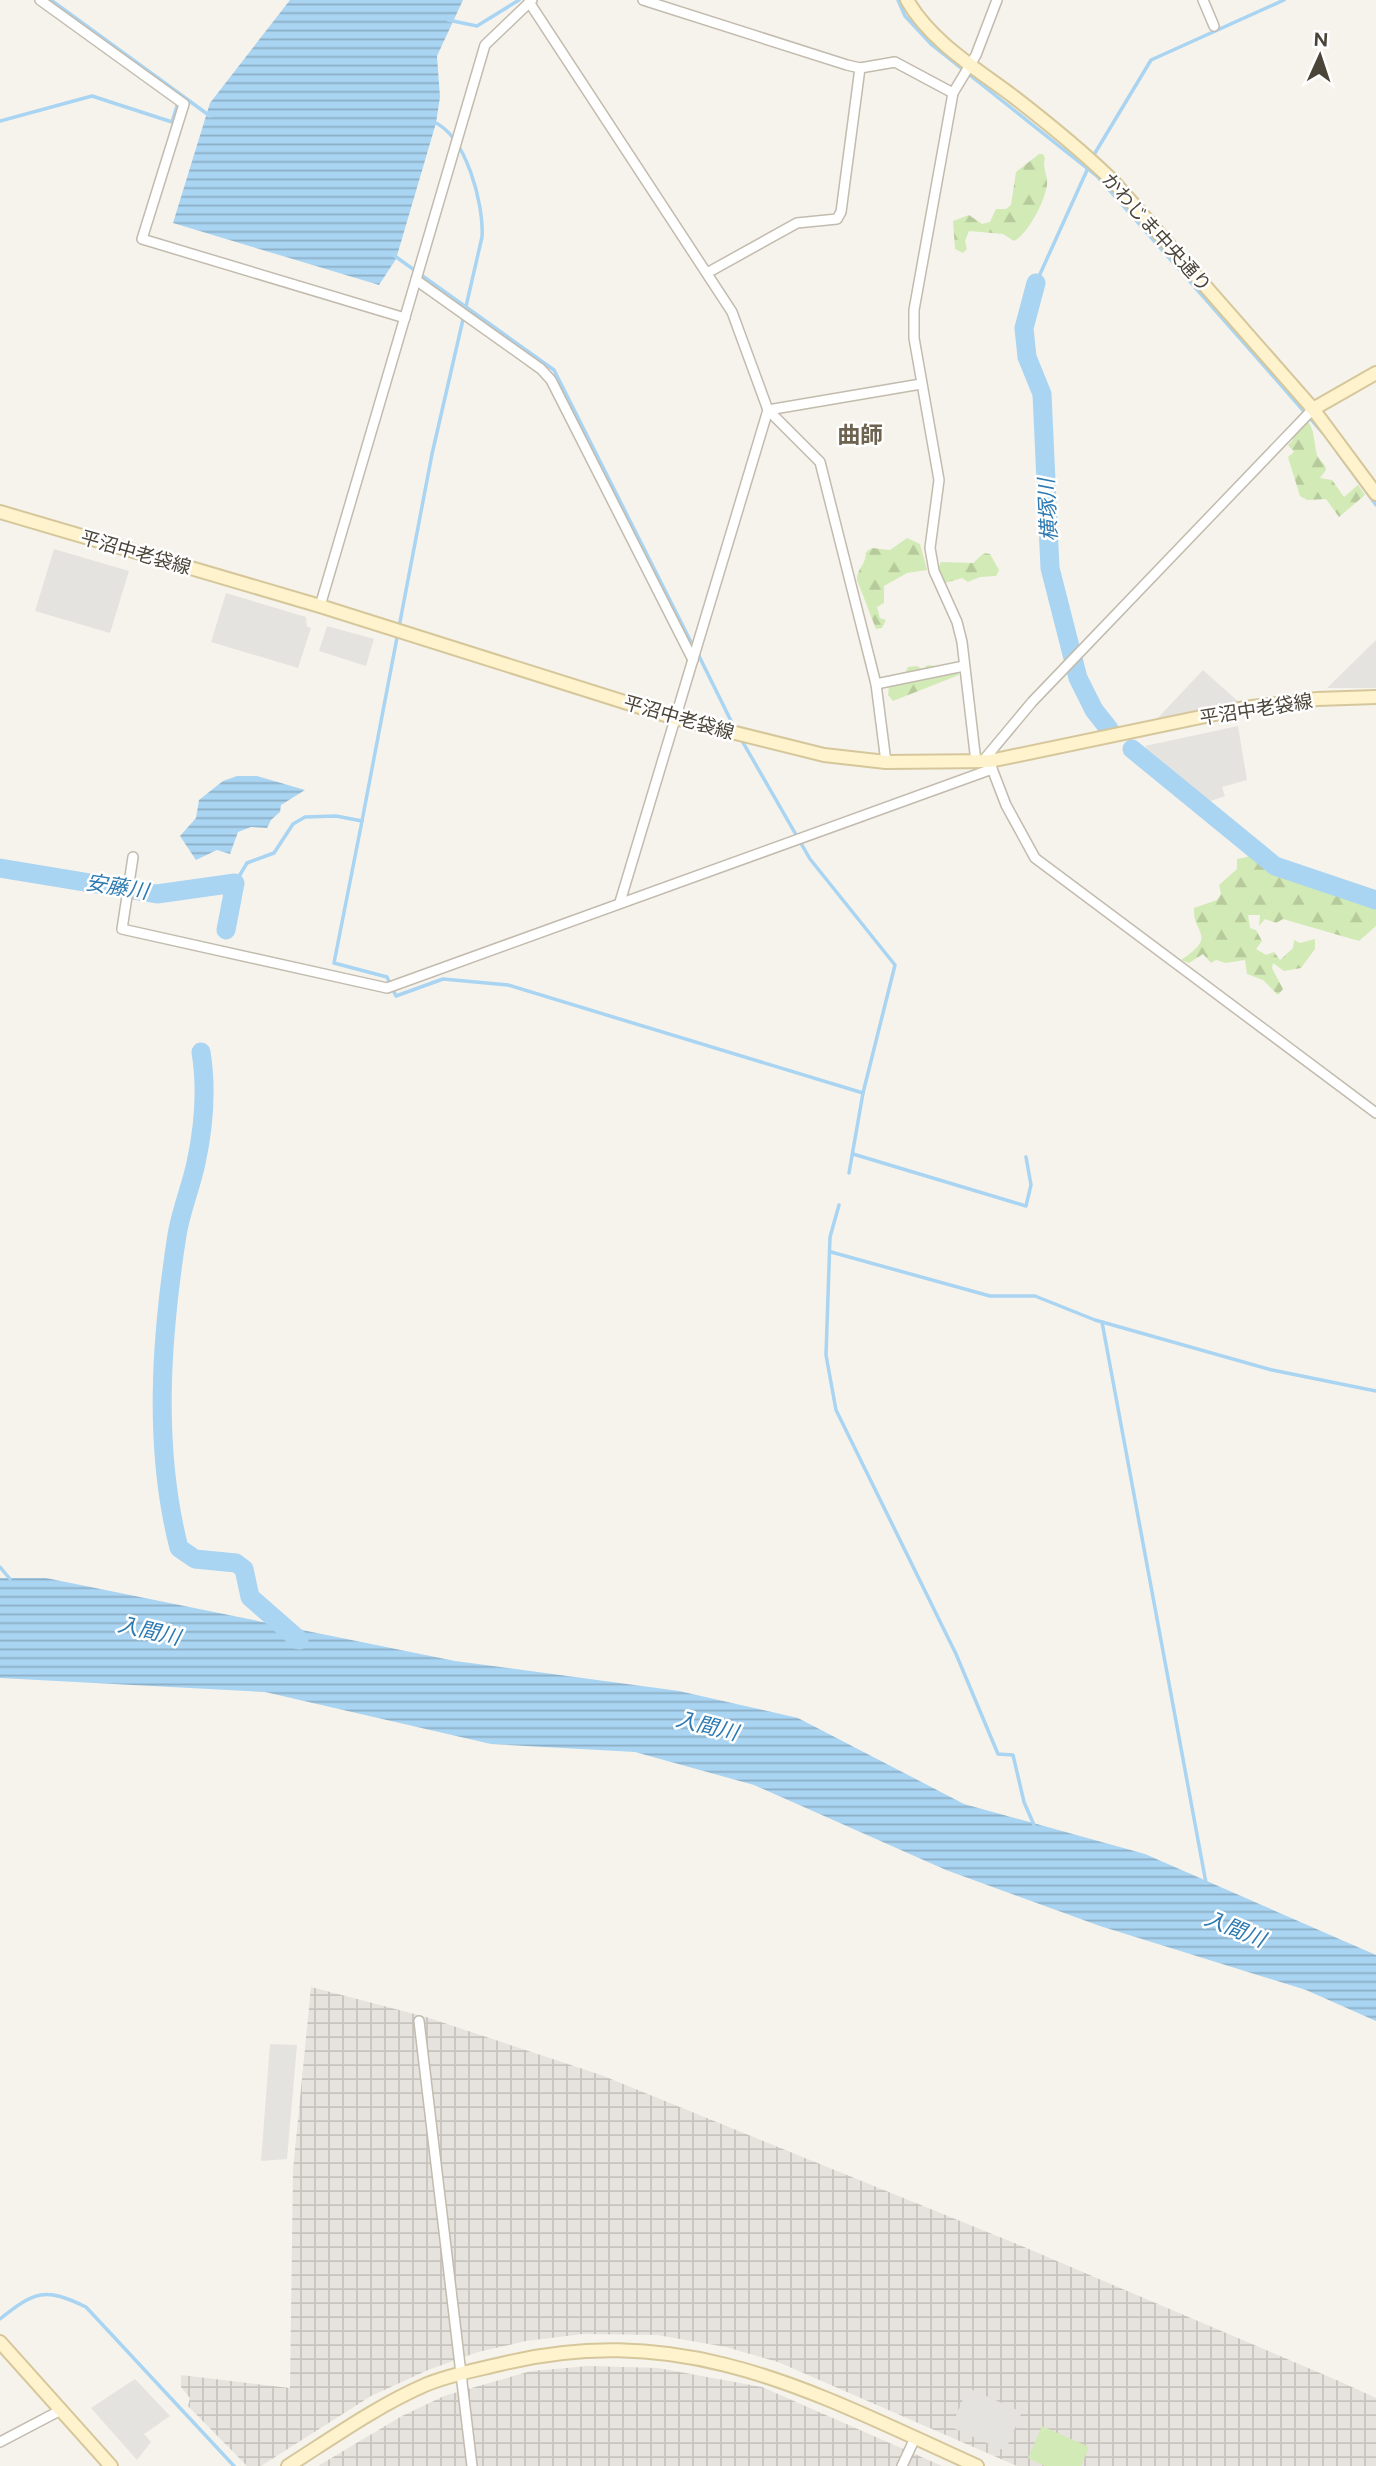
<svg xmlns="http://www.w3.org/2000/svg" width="1376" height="2466" font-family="Figtree,'Noto Sans JP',sans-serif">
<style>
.industrial{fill:url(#industrial-grid)}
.forest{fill:url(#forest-firs)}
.garden{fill:#d2eab5}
.parking{fill:#e5e3e0}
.water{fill:url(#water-rules)}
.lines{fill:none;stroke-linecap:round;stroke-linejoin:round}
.stream{stroke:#a9d4f2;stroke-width:3.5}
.river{stroke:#a9d4f2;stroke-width:19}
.street-casing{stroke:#c2bbae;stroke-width:12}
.secondary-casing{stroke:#d6c79b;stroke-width:16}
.street{stroke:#fff;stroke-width:9}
.secondary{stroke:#fff3cd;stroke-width:12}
.labels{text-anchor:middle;stroke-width:5;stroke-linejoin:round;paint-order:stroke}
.street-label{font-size:19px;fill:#4b4439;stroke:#fff}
.water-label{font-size:21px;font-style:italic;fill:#2e7ab2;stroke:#fff}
.quarter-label{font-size:23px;font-weight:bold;fill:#6e6250;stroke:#fff}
</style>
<defs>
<pattern id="industrial-grid" width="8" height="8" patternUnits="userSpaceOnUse" patternTransform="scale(1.75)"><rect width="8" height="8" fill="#e6e2dd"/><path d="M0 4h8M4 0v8" fill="none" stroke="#c7c3be"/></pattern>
<pattern id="forest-firs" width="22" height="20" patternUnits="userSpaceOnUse" patternTransform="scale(1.75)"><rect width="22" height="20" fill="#d2eab5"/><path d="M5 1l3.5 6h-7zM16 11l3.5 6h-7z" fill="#b6ca9c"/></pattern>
<pattern id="water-rules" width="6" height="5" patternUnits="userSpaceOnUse" patternTransform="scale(1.75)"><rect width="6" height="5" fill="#a9d4f2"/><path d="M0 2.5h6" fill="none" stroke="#8caec5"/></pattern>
</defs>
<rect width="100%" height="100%" fill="#f6f3ec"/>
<g class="industrial">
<polygon points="311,1987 426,2017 601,2075 1024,2247 1341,2382 1376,2398 1376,2466 1017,2466 778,2362 726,2347 657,2335 583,2334 526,2341 478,2352 428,2370 371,2396 261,2466 247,2466 188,2406 190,2398 181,2387 181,2375 290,2388 293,2170"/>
<polygon points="589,2366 658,2368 762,2387 942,2466 318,2466 402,2416 444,2396 531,2371"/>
</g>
<g class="forest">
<path d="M 1039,154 L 1043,154 L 1045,158 C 1042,168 1048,175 1047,185 C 1045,201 1028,234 1014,241 L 1003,234 L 969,231 L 965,241 L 967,249 L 963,253 L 955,249 L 953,221 L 969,215 L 982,224 L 990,222 L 996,209 L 1006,209 L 1011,205 L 1016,172 Z"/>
<path d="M 1301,420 L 1308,421 C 1315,432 1314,444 1317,455 C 1320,462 1325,462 1326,470 L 1320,478 L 1332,480 L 1344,497 L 1358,485 L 1365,495 L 1339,517 L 1326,499 L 1307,500 L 1300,496 L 1288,457 L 1294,452 L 1288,445 L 1293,440 L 1290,436 Z"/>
<path d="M 907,538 L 920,544 L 927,570 L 907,573 L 884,586 L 884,603 L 877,607 L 880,618 L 886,620 L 882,628 L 876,629 L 857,580 C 857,568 866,565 866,552 L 872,548 L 890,550 Z"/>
<polygon points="984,553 990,554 999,570 996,576 980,577 968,582 962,578 945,583 938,568 941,562 973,563"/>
<polygon points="928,665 956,669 959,675 893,701 888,695 889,685 903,677 908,667 917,666 922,669"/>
<path d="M 1255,849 L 1260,857 L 1267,854 L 1295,868 L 1336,878 L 1341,885 L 1351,886 L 1357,891 L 1376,891 L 1376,926 L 1359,941 L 1283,919 L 1276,923 L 1265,919 L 1259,926 L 1260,915 L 1248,915 L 1250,928 L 1256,930 L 1262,941 L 1256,949 L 1266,955 L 1274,952 L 1280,960 L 1293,948 L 1294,940 L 1300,943 L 1315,939 L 1315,949 L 1301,968 L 1284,971 L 1273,963 L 1272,968 L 1283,989 L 1278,995 L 1263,980 L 1247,974 L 1245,960 L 1226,963 L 1216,960 L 1211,963 L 1203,954 L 1189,963 L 1181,960 C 1219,935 1192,934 1194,908 L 1217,900 L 1221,894 L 1219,885 L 1237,869 L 1237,859 L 1247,857 Z"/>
</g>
<polygon class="garden" points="1042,2426 1089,2447 1081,2466 1045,2466 1028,2458"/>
<g class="parking">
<polygon points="54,549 129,571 110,633 35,611"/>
<polygon points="226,593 306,617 307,627 311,628 298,668 211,642"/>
<polygon points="327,626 374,639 366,666 319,651"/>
<polygon points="1376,640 1376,688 1327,688"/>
<polygon points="1203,670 1240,703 1154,722"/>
<polygon points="1238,726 1247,780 1222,787 1225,796 1208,802 1155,762 1145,746"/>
<polygon points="270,2044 297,2045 287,2159 261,2161"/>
<polygon points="135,2379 170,2416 144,2434 151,2442 137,2460 91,2408"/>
<polygon points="968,2388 1022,2412 1005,2451 951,2427"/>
</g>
<g class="water">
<polygon points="290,0 463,0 437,56 440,97 436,123 396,259 379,285 173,223 210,103"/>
<polygon points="237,776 257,776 305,790 281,805 280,812 271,820 267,828 251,827 238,832 230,854 217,850 196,860 180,836 196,818 199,800 223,781"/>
<polygon points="0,1578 46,1578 455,1661 679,1691 798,1718 964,1804 1145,1854 1376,1955 1376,2021 1306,1990 1100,1926 946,1870 754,1785 635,1752 491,1744 265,1692 0,1678"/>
</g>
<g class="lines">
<g class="stream">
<polyline points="51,0 210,116"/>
<polyline points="898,0 905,16 932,45 1098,177 1323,433"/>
<polyline points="448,20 477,26 519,0"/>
<polyline points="0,121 92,96 172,122 178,103"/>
<polyline points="1092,158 1151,60 1284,0"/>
<polyline points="392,254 554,370 694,648"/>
<polyline points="1036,283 1088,168"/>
<polyline points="1338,453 1376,505"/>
<polyline points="698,654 735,729"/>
<polyline points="741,739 810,859 895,965 863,1093 849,1173"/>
<polyline points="362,821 334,963 387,977 396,996 443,979 508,985 863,1093"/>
<path d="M 235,883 L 247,863 L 274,853 L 293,824 L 305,817 L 336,816 L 362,821 L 432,454 L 482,237 C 484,204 466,136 434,122"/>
<polyline points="853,1154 1026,1206 1031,1185 1026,1157"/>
<polyline points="839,1205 830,1237 826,1355 836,1410 956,1654 998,1754 1013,1755 1024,1802 1034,1825"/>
<polyline points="831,1252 990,1296 1035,1296 1095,1320 1272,1370 1376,1391"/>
<polyline points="1102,1322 1206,1883"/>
<polyline points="0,1567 10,1579"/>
<path d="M 0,2319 C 35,2291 45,2287 86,2307 L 234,2466"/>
</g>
<g class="river">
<polyline points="1036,283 1024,328 1027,357 1042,394 1050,568 1078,678 1094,710 1109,729"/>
<polyline points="1132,749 1275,866 1376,900"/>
<polyline points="0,868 157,894 235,883 226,930"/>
<path d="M 201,1052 C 207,1089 204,1126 196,1163 C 191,1187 181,1210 177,1235 C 161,1338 153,1446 179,1548 L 195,1559 L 236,1563 L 244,1569 L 250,1597 L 299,1640"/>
</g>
<defs>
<g id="street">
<polyline points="40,0 184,104 142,239 405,318"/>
<polyline points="643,0 847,65 860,68 895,62 953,93"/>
<polyline points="1203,0 1214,26"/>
<polyline points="529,2 732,312 768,410 820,462 876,684 886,762"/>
<polyline points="707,273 797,223 837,219 841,212 860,68"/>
<polyline points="416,280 541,369 551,380 693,660"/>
<polyline points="320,606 485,45 532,0"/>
<polyline points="876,684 964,666"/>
<polyline points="976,762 962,642 957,622 934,571 930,548 939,480 914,338 914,310 953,93 976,55 997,0"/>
<polyline points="982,762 1032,702 1313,409"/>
<polyline points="991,766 1006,805 1035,858 1376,1113"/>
<polyline points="133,857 122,929 387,988 992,769"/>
<polyline points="620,902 768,410 921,384"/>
<polyline points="419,2021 472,2466"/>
<polyline points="0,2442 61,2410"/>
<polyline points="902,2466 915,2438"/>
</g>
<g id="secondary">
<path d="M 907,0 C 931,42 977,69 1014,97 C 1049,124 1082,151 1113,181 L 1313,409 L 1376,494"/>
<polyline points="1313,409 1376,373"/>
<polyline points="0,512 320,606 675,718 824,755 886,762 990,761 1244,708 1317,699 1376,697"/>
<polyline points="0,2342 111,2466"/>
<path d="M 288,2466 C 332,2438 377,2406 425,2385 C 448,2375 476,2370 501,2364 C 685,2319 815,2393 977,2466"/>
</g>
</defs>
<use href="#street" class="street-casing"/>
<use href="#secondary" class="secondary-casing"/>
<use href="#street" class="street"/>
<use href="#secondary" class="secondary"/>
</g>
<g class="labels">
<g class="street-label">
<text transform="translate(1157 232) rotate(48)" y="7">かわじま中央通り</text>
<text transform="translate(136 552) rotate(16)" y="7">平沼中老袋線</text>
<text transform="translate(1256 709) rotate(-9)" y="7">平沼中老袋線</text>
<text transform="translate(679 717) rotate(16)" y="7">平沼中老袋線</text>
</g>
<g class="water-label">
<text transform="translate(1048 510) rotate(-93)" y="7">横塚川</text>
<text transform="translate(117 887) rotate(9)" y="7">安藤川</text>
<text transform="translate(149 1631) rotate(13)" y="7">入間川</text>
<text transform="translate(707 1726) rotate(14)" y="7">入間川</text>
<text transform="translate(1235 1929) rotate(22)" y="7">入間川</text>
</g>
<g class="quarter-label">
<text x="860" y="443">曲師</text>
</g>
</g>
<g transform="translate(1320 56) rotate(3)" stroke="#ffffff" stroke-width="5" paint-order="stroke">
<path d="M0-5L12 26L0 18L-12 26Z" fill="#4b4439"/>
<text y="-10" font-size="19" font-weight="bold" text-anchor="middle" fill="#4b4439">N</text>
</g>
</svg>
